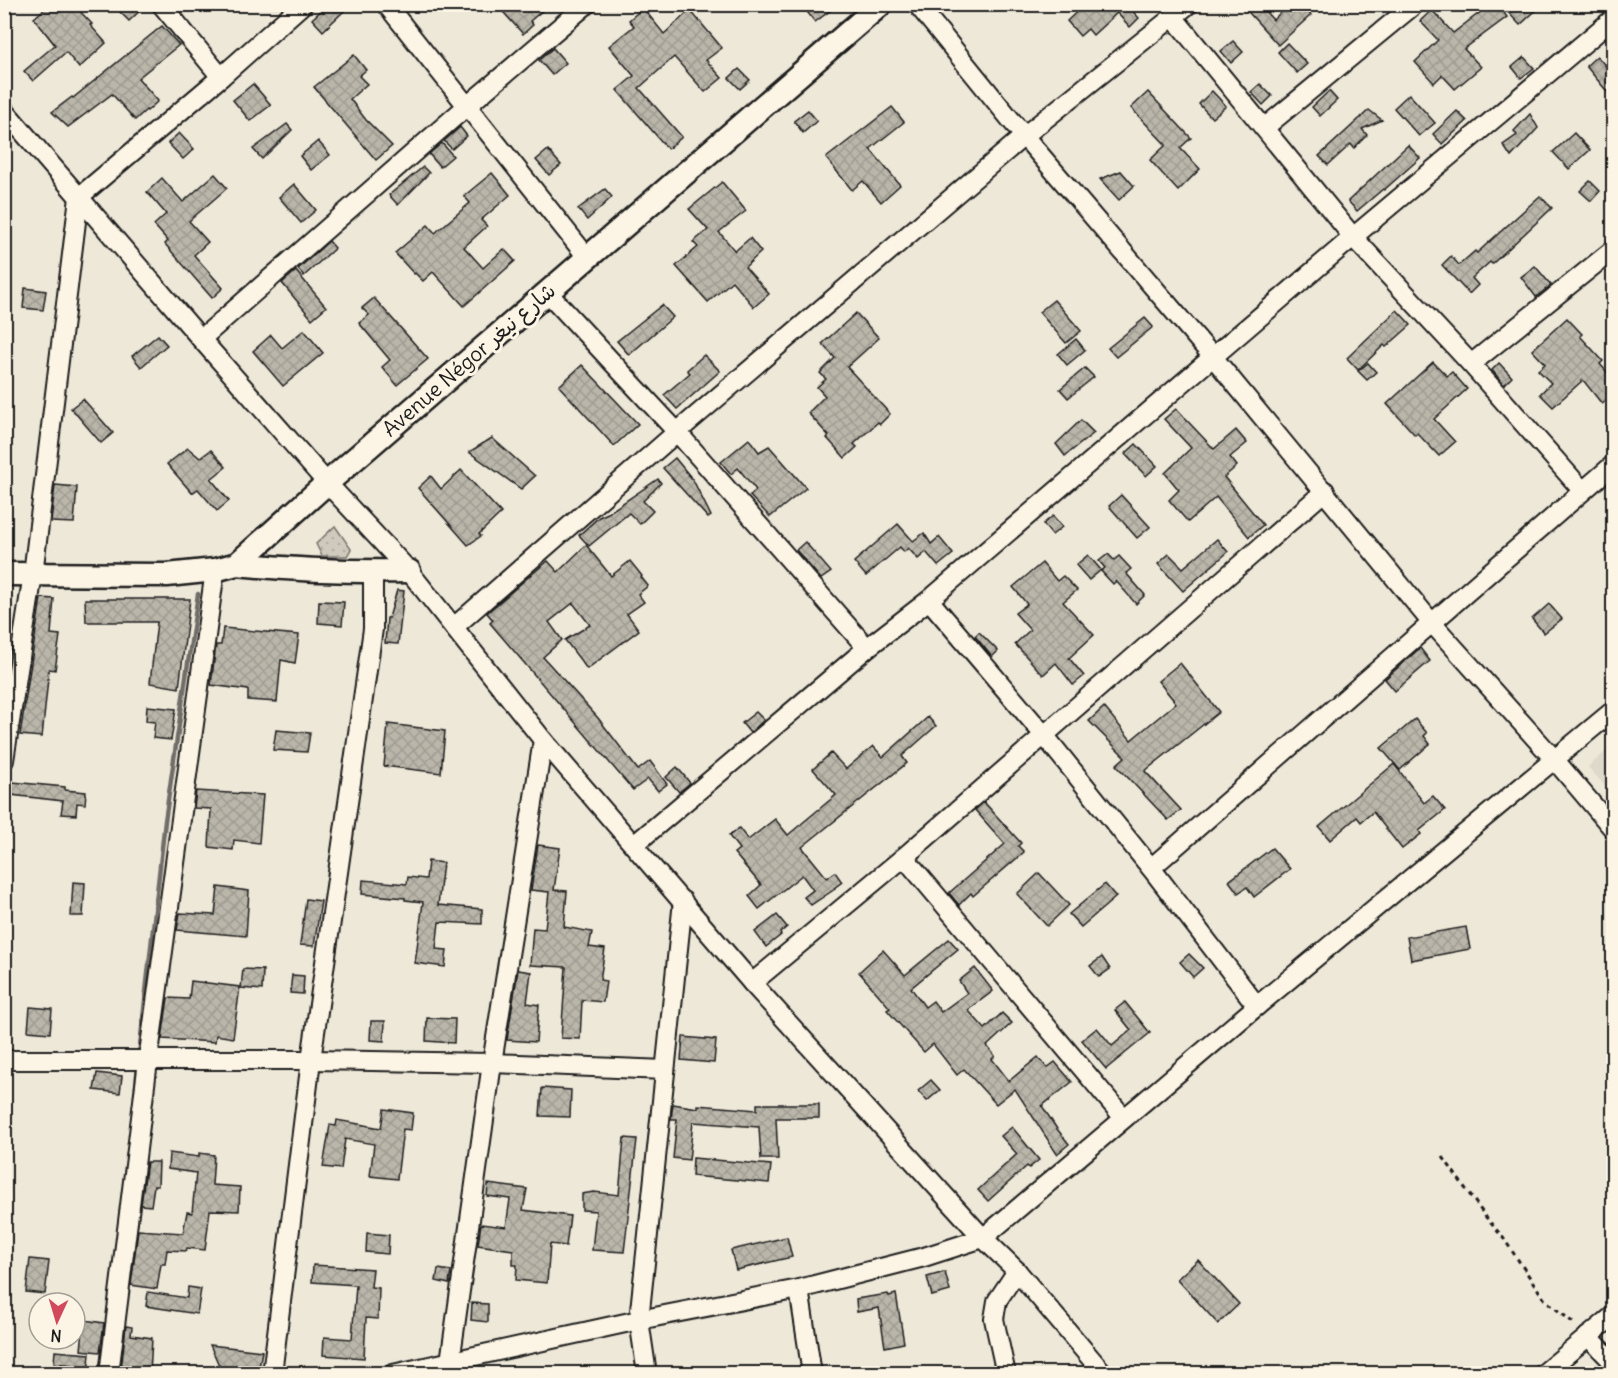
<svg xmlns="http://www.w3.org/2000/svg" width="1618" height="1378" font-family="Delius,'Playpen Sans Arabic',sans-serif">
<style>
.built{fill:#ded9cb}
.grass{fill:url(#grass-dots);stroke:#76736c;stroke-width:1.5}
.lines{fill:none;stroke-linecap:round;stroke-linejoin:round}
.stream{stroke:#6f6c67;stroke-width:4.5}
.building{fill:url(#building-cross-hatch);stroke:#1c1c1c;stroke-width:1.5}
.minor-casing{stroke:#1c1c1c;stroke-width:22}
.major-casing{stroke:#1c1c1c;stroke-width:27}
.path{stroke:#1c1c1c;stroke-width:3;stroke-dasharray:4.5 4.5;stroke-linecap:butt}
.minor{stroke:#fcf5e5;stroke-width:18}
.major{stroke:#fcf5e5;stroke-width:22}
.labels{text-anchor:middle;stroke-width:6;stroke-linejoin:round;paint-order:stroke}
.street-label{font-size:21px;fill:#1c1c1c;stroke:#fcf5e5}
</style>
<defs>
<pattern id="grass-dots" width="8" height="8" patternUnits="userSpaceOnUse" patternTransform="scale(1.5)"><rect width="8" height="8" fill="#cfcabd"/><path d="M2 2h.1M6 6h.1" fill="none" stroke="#b1ada2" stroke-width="1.8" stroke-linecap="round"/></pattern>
<pattern id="building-cross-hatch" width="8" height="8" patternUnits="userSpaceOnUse" patternTransform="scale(1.5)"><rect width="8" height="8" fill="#bab6aa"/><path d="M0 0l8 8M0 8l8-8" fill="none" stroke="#9f9c92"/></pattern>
</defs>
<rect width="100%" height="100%" fill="#eee8d9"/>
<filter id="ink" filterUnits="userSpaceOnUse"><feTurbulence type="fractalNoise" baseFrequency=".0167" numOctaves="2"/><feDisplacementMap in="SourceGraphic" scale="12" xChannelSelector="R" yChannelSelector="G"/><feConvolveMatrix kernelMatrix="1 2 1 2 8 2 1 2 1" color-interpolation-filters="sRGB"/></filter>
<g filter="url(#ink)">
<polygon class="built" points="1613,745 1613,795 1588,767"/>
<polygon class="grass" points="335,526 351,549 347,556 322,556 316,544"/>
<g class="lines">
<g class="stream">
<polyline points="139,1055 165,821 198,594"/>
<polyline points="135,1097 138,1064"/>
</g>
</g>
<g class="building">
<polygon points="50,4 73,4 92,24 90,25 106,43 79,68 66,52 33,81 24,71 55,45 34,18"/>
<polygon points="128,4 147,4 129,21 120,12"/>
<polygon points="328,4 337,4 344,11 323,31 312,19"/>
<polygon points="496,4 550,4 530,21 533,25 523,34"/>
<polygon points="801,4 839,4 815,22"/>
<polygon points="1085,4 1126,4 1139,18 1130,27 1117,13 1093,35 1088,29 1080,36 1067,21"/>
<polygon points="1241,4 1259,4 1273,20 1289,4 1301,4 1311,15 1278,45"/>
<polygon points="1491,4 1498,4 1507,17 1464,49 1481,67 1455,89 1442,75 1434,83 1415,62 1438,40 1420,21 1432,10 1453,33"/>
<polygon points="1514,4 1543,4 1520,25 1507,11"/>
<polygon points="643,8 664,34 690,10 722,48 706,60 722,78 705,92 674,57 639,88 682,137 668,149 617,90 634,76 609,46 634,26 629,20"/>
<polygon points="162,26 179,45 138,78 158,101 147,111 146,110 135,120 112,94 68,127 52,112 72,97 73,98"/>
<polygon points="1233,41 1243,52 1231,63 1221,51"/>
<polygon points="1287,43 1307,64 1297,73 1278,52"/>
<polygon points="553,48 566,63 552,75 539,60"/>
<polygon points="354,55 366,70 359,76 367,84 350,99 366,120 392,146 376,160 314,87"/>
<polygon points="1597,56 1614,76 1614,100 1586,66"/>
<polygon points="1524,57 1534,68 1521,78 1512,67"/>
<polygon points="739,69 750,80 740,89 729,78"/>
<polygon points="253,84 271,105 250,121 233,100"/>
<polygon points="1260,84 1272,96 1263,105 1251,92"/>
<polygon points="1212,91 1226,106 1212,118 1199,104"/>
<polygon points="1329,91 1337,100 1320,116 1312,107"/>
<polygon points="1148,92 1191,138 1180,148 1200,169 1178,191 1150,160 1166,145 1131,108"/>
<polygon points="1409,94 1435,123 1419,136 1394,108"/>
<polygon points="892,107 904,122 870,149 900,185 881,202 863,181 852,190 826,158"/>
<polygon points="808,110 817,121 803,133 794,121"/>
<polygon points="1369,110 1382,120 1362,129 1367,135 1354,148 1351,144 1328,165 1319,156"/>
<polygon points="1457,111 1467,121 1442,144 1433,134"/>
<polygon points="1530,114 1538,128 1511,157 1503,145 1517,135 1514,131"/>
<polygon points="287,124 292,130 262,159 253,149"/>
<polygon points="460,127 467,136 452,149 444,141"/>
<polygon points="179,133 194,149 183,159 168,143"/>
<polygon points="1574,133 1590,150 1569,169 1553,152"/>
<polygon points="318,141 330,155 311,170 300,156"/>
<polygon points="442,143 453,156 440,167 429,154"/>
<polygon points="1408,145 1420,158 1384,190 1383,189 1357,211 1348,201"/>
<polygon points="548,150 561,165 549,175 536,160"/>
<polygon points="423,167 429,173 398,205 389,195"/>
<polygon points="1121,171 1134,186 1119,200 1100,179"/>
<polygon points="492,173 510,195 481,220 487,226 464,247 483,268 504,249 515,261 464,306 433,272 423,281 415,273 414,274 395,253 428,225 435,233 470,203 464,196"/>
<polygon points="215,174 227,188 189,221 208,242 194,255 223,288 212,298 165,244 168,241 154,225 166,214 147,192 162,178 183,202"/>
<polygon points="1590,181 1600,191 1591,201 1580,191"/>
<polygon points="722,182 746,211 719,232 735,251 750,238 761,252 745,267 769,294 754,307 732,281 708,302 676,266 698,247 693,242 708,230 689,209"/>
<polygon points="294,184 316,210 301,223 279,197"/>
<polygon points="605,189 612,197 587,220 578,209"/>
<polygon points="1540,196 1552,208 1492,264 1490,262 1472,278 1478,285 1469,294 1442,265 1451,256 1459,265 1475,251 1477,253"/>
<polygon points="329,241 335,248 304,276 298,269"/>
<polygon points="1535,266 1551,285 1536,297 1521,277"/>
<polygon points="296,271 326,307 312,319 282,283"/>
<polygon points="25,288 46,291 43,310 23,308"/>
<polygon points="374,298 428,359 397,385 382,367 390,360 359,323 369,315 362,308"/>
<polygon points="1054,300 1081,331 1066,343 1039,312"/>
<polygon points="662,305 673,317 629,355 617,341"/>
<polygon points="1397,310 1411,325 1386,347 1384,345 1358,370 1347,358"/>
<polygon points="856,313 879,338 847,367 890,414 880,424 878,422 854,444 857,447 845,458 827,438 829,436 808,413 825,396 817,387 826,379 820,373 835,358 822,344"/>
<polygon points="1145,318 1153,327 1116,357 1108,348"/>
<polygon points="1567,318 1582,334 1580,336 1603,361 1600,364 1614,380 1614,395 1602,404 1583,380 1553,407 1540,394 1551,383 1538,370 1545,364 1532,350"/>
<polygon points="304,330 323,353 283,386 253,351 271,335 282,348"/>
<polygon points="158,335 167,345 141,367 132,356"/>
<polygon points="1076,339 1085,350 1067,365 1058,354"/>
<polygon points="704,355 720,371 677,409 664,395 690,373 687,370"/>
<polygon points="1433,362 1447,376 1452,372 1467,389 1434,419 1455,442 1439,456 1417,433 1415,435 1387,404"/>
<polygon points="1368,363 1376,372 1367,380 1358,371"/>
<polygon points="1499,363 1512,377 1504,385 1492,370"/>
<polygon points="582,365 638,424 614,446 559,386"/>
<polygon points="1085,368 1094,377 1068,398 1060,389"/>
<polygon points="83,399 113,433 101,443 71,408"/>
<polygon points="1176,409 1214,449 1236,430 1247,443 1230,457 1237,466 1224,477 1263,525 1249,537 1216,497 1188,522 1169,500 1179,490 1165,473 1191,448 1164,419"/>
<polygon points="1081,420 1094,433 1065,456 1056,444"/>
<polygon points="492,438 535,476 521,489 469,452"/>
<polygon points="749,439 759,452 769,446 806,488 770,517 750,496 756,490 738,468 731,474 721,462"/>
<polygon points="1136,444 1157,466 1146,476 1125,454"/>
<polygon points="188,448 200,458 211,450 226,467 211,479 229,501 217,511 198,489 192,493 167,464"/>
<polygon points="675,458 693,480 711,516 708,518 663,468"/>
<polygon points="461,470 501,513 479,534 481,536 468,545 418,488 431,476 441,489"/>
<polygon points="658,479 661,483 643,501 653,511 640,524 629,513 589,546 579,535 599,517 608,513"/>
<polygon points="55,485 77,487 74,523 51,522"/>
<polygon points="1121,495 1150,527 1137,538 1109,506"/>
<polygon points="1053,516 1062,527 1052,535 1043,524"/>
<polygon points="898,524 913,541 924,533 931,544 939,537 953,554 938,566 926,552 918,559 908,548 904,552 900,547 866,576 854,562"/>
<polygon points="1217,539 1228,552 1183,591 1158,564 1169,554 1183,568"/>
<polygon points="805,542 831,572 821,579 796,550"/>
<polygon points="586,545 611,576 630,561 642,576 641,577 648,586 638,594 644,602 627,614 639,630 587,669 565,640 590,625 573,603 549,622 562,640 543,657 598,718 638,770 650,761 667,784 658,791 648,779 633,790 490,623 493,620 487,613 526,579 548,561 558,572"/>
<polygon points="1108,554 1114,560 1119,556 1131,569 1126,573 1145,595 1136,604 1116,581 1113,584 1101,571 1105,568 1099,561"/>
<polygon points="1088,555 1101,570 1089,580 1076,565"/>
<polygon points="1042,563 1057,581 1063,576 1077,590 1063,602 1094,635 1069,658 1084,676 1073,685 1056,663 1043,675 1015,644 1030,630 1015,613 1027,604 1013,587"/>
<polygon points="397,590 404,591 398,644 385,643 387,618 389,618"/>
<polygon points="41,598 54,599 51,634 60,635 55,670 49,669 42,737 20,735"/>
<polygon points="85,599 190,599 179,688 150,683 157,622 86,622"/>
<polygon points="319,601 344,602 342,625 318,623"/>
<polygon points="1549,604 1562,619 1544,633 1532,619"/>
<polygon points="223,628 299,635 295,663 281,660 277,702 248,700 248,690 211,685 216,645 221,645"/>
<polygon points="979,632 998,651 992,657 975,636"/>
<polygon points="1420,648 1430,661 1395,691 1385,679"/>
<polygon points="1180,663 1219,712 1145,771 1181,810 1168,820 1116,765 1125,757 1089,721 1104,707 1131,740 1176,703 1158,681"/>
<polygon points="147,706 176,709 171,740 153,738 155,722 146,721"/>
<polygon points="756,712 764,720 750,733 742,723"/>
<polygon points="928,717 936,726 902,756 907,763 802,847 827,878 835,872 842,882 834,888 835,889 811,905 804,897 813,890 802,875 759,909 749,896 761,885 734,853 739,849 729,836 739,828 748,840 775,819 788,835 836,795 813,769 831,753 846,769 873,746 883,757"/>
<polygon points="1415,719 1427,733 1424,736 1430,744 1400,770 1381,748"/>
<polygon points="388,724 445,731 441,773 384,766"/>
<polygon points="276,730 310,733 307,752 273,750"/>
<polygon points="1394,764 1424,803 1433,796 1445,810 1419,831 1421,834 1402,849 1373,812 1361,822 1357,817 1330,840 1319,827"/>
<polygon points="677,767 690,783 679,792 666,777"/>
<polygon points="12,782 65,787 65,790 86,792 85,804 77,803 76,815 61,814 63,801 11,795"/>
<polygon points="196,791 263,795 259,843 234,840 233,850 209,847 211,809 194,808"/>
<polygon points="984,802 1021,843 1018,846 1024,852 973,896 971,893 959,905 949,893 1005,844 975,810"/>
<polygon points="538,845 560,848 554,890 567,891 564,927 592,932 589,947 605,949 600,980 606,981 603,1002 582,1000 580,1039 561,1038 566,967 530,965 533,928 545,929 549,892 531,890"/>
<polygon points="1272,848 1290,869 1254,897 1247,887 1238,893 1229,881"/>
<polygon points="428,861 443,863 438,905 482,909 482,924 439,922 436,949 447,950 445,967 415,963 423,902 405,900 405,898 362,894 363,880 407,884 408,877 426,879"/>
<polygon points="1039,873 1069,905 1047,926 1017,894"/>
<polygon points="73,882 85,883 83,916 71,916"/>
<polygon points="1105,884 1116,897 1081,927 1069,914"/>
<polygon points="218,887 249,891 246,936 177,930 180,913 215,915"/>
<polygon points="306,899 321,901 314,946 300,945"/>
<polygon points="777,915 787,927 780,933 781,935 766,947 755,932"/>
<polygon points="1466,927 1470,949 1411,960 1407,937"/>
<polygon points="949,939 958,949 911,988 925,1007 933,1001 941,1012 967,993 959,981 975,968 993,991 968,1010 985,1029 1002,1013 1012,1023 987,1046 995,1056 992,1059 1009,1081 1038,1057 1047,1068 1055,1062 1072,1082 1042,1106 1057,1129 1069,1144 1057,1154 1015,1089 996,1104 964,1069 957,1075 933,1044 924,1052 887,1010 890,1008 859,972 883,950 905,975"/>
<polygon points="1189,954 1203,968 1193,977 1180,962"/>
<polygon points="1102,957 1110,969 1099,977 1090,966"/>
<polygon points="243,969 263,970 262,990 241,988"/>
<polygon points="518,970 531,972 527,1003 539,1005 536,1042 507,1040"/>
<polygon points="292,975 304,976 303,994 290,993"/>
<polygon points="191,981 240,987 233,1038 216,1035 215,1042 162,1039 168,998 189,999"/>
<polygon points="1125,1002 1150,1033 1106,1069 1082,1040 1097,1028 1112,1046 1131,1030 1115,1010"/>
<polygon points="30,1007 52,1009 50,1033 28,1031"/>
<polygon points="427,1018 455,1019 454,1043 426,1041"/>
<polygon points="371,1021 385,1021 384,1041 370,1040"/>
<polygon points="683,1037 716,1040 714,1063 681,1060"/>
<polygon points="97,1073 122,1076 120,1093 94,1090"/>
<polygon points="931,1080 940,1090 927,1101 918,1091"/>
<polygon points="542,1088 571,1090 570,1117 540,1116"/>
<polygon points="673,1104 698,1108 698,1105 757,1110 757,1104 819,1104 819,1118 776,1118 778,1159 761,1159 759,1127 693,1122 689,1160 673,1158 677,1119 671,1119"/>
<polygon points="384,1109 413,1113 411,1130 403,1129 397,1179 370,1176 374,1144 345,1139 341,1169 323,1167 330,1125 336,1126 337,1120 381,1128"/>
<polygon points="1012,1127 1039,1160 1029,1168 1027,1166 988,1201 978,1190 1017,1154 1001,1136"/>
<polygon points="624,1138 637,1139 624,1252 592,1250 596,1211 582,1210 582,1194 594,1192 619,1195"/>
<polygon points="169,1153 199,1157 199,1153 214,1155 212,1185 240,1187 239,1211 210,1210 205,1250 187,1248 186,1251 167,1250 165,1264 161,1264 157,1289 131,1285 138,1230 183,1233 187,1212 192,1213 196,1173 168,1169"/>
<polygon points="693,1158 771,1165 769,1183 692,1176"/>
<polygon points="147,1162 159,1162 158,1186 154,1186 151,1206 141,1205"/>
<polygon points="488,1184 527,1189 523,1210 570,1216 566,1246 550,1244 547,1283 516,1280 517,1265 513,1265 513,1250 478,1245 481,1224 506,1227 510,1199 487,1196"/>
<polygon points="367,1233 389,1235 388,1254 366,1252"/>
<polygon points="787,1237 792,1257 736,1270 731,1250"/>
<polygon points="30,1259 49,1261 45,1294 26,1292"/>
<polygon points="1198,1260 1239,1304 1218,1324 1177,1279"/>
<polygon points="313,1265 373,1269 371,1287 379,1288 378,1319 366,1318 364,1358 323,1355 324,1337 352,1339 356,1285 312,1282"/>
<polygon points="438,1269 451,1271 449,1284 436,1281"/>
<polygon points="945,1272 950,1291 932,1296 927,1277"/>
<polygon points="188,1287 201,1289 197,1314 146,1306 148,1292 187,1298"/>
<polygon points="888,1294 889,1296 896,1294 904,1343 885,1347 879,1308 857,1312 856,1299"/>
<polygon points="472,1303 488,1304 488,1322 471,1320"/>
<polygon points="84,1320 104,1323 100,1352 81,1350"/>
<polygon points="126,1326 132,1327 131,1335 152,1338 150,1374 121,1371"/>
<polygon points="210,1345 262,1351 259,1368 238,1367 242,1374 223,1374"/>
<polygon points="55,1351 90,1354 88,1374 72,1374 73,1365 54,1363"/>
</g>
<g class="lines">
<defs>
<g id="minor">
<polyline points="161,4 221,77"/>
<polyline points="386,4 587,257"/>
<polyline points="917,4 1024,136 1213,357 1431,622 1554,759 1614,830"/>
<polyline points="1174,18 1353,237 1471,364 1582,490"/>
<polyline points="4,110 201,339 327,483 409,571 543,740 752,983 983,1238 1017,1271 1104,1374"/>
<polyline points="1264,128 1415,4"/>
<polyline points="548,293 677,432 867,648"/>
<polyline points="201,339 467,106 587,4"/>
<polyline points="1471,364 1614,249"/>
<polyline points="929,600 1044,735 1151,868 1257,1006"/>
<polyline points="454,627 677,432 1024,136 1189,4"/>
<polyline points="4,760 33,574 79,197 221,77 303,4"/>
<polyline points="634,845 867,648 929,600 1353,237 1614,18"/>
<polyline points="904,857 1124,1118"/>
<polyline points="1151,868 1614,464"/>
<polyline points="752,983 904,857 1325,491"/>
<polyline points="4,1060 311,1060 492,1063 665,1070"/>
<polyline points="799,1289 812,1374"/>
<polyline points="1588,1336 1614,1363"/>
<polyline points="452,1373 450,1362 492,1063 543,740"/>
<polyline points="109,1374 148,1061 215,570"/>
<polyline points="272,1374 311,1060 373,629 373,572"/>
<polyline points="393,1374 639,1320 799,1289 924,1257 983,1238 1257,1006 1614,710"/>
<polyline points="647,1374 639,1320 683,901"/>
<polyline points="1006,1374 994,1319 997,1301 1017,1271"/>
<polyline points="1543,1374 1614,1315"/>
</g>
<g id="major">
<path d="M 237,564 C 294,570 352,572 409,571"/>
<polyline points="4,574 167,575 215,570 237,564 327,483 881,4"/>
</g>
</defs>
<use href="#minor" class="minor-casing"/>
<use href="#major" class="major-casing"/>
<polyline class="path" points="1443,1157 1485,1216 1504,1239 1545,1300 1576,1325"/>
<use href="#minor" class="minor"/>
<use href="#major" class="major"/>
</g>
</g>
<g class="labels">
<g class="street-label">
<text transform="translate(469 360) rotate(-41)" y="7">Avenue Négor شارع نيغر</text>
</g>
</g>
<rect width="1618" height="1378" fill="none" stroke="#fcf5e5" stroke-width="24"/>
<rect x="12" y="12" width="1594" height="1354" fill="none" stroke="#1c1c1c" stroke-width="2" filter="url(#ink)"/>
<g transform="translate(57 1321) rotate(184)"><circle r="28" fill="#fcf5e5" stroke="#a29e95" stroke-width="1.5"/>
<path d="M0-4.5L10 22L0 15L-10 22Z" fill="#d1495b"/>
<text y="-9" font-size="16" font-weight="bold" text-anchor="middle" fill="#1c1c1c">N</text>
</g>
</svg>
